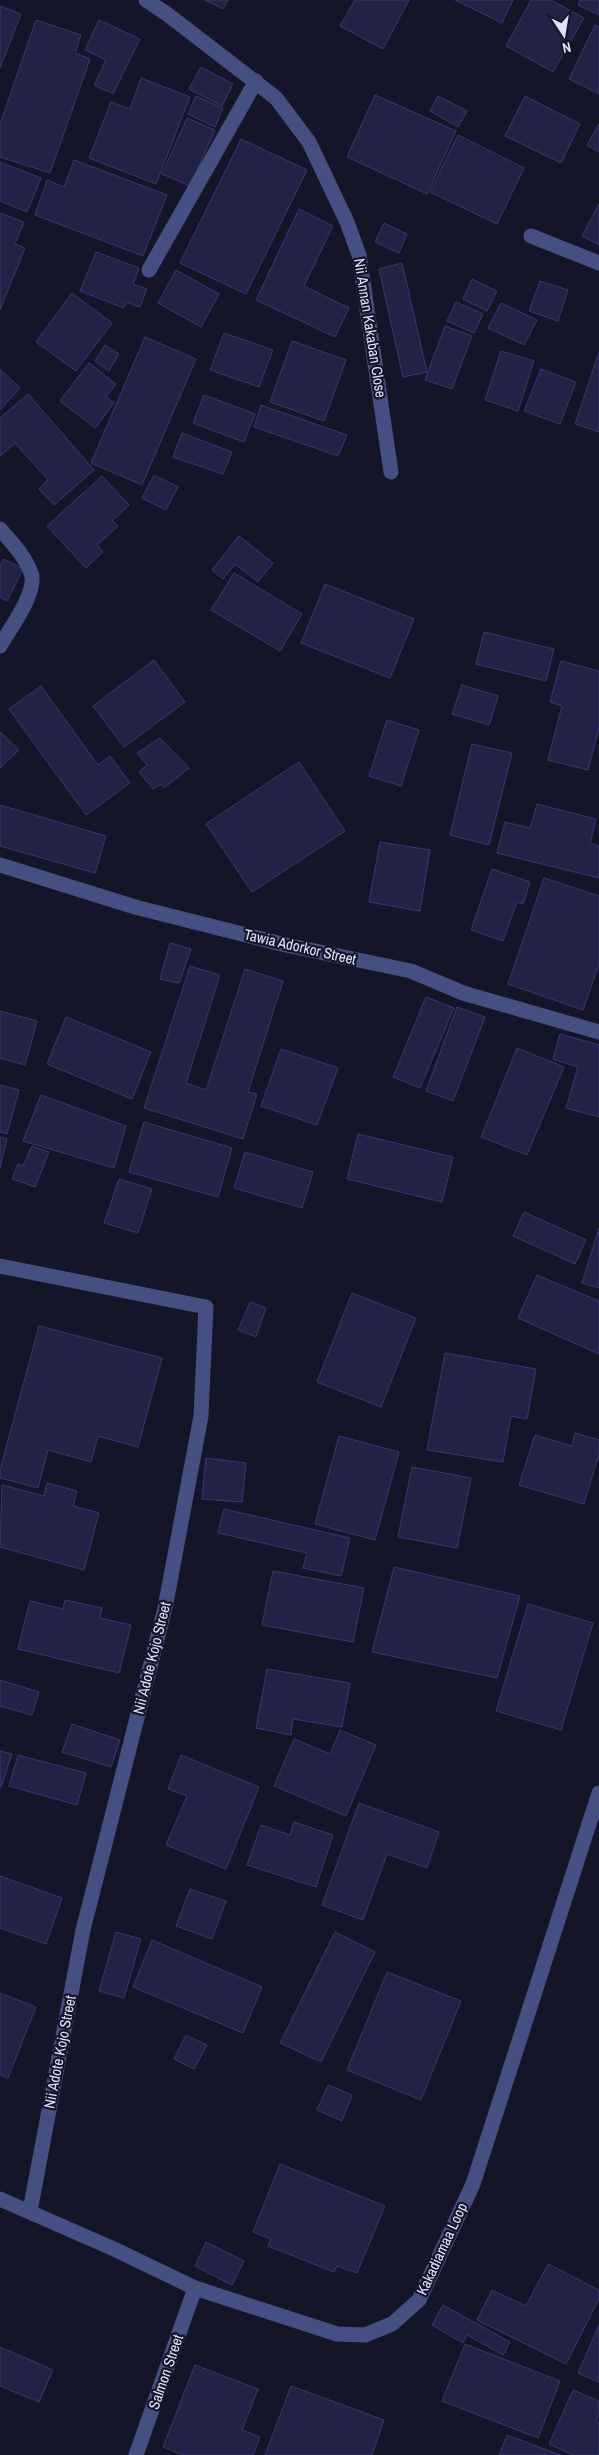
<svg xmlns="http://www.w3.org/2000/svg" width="599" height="2455" font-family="'Archivo Narrow',sans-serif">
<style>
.building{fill:#222247;stroke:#373870}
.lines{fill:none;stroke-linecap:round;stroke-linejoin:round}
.minor{stroke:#454f82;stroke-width:15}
.labels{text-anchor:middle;stroke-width:4.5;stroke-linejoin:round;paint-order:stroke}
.street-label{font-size:15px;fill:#e0e2fb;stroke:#141529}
</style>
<rect width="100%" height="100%" fill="#141529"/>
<g class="building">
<polygon points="205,0 228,0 223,9"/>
<polygon points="355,0 409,0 383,49 340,26"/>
<polygon points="455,0 513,0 502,23"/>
<polygon points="531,0 551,0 584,18 553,72 506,46"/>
<polygon points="580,0 599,0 599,15 578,5"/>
<polygon points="0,6 21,14 0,68"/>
<polygon points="36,20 81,35 75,53 90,59 50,173 0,157 0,124"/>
<polygon points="99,20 140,39 113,94 94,85 106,60 85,50"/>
<polygon points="595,25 599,27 599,94 569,79"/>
<polygon points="201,67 233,84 222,106 189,89"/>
<polygon points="141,78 190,97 156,184 89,158 111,102 130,109"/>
<polygon points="375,95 456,131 427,194 347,157"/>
<polygon points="196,96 223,108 215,127 188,114"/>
<polygon points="438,96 467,111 458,127 430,111"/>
<polygon points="525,96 580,124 561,163 505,136"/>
<polygon points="187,118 215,130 190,186 162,174"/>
<polygon points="599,124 599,152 587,145"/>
<polygon points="458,135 524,168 497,224 430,192"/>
<polygon points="241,139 307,170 246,294 180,263"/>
<polygon points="74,160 167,195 143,256 35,215 47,180 64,187"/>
<polygon points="0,162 41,178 27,212 0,201"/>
<polygon points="599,204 599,245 582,236"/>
<polygon points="299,209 333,226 304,286 349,308 335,337 256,300"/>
<polygon points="0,213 24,222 15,244 25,248 0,310"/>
<polygon points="384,223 407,234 399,253 375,242"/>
<polygon points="96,252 139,268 133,284 147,289 140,307 126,302 124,308 80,291"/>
<polygon points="402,263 427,372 403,377 379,269"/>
<polygon points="176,270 219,294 201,327 158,303"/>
<polygon points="472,279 497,291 487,311 463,299"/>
<polygon points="540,281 568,290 558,321 529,311"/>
<polygon points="72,293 112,323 76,371 36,342"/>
<polygon points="456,302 483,314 474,333 447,321"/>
<polygon points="501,303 537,320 524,345 488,328"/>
<polygon points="445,326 472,336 452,389 425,380"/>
<polygon points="224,333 273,350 259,387 210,370"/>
<polygon points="145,337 196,359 142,485 91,463"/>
<polygon points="292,341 346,360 324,421 270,402"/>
<polygon points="105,345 119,354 109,371 95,361"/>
<polygon points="501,351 534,361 518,411 485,400"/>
<polygon points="599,352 599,432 575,424"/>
<polygon points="89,363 116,384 106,397 114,403 95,428 60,401"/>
<polygon points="0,369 20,388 0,410"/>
<polygon points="541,369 576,382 560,424 524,411"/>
<polygon points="28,394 94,470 54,505 39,489 48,480 15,443 0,456 0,418"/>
<polygon points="204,395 255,414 244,442 193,423"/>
<polygon points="261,405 347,435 338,456 254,427"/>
<polygon points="182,433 232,452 223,474 173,457"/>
<polygon points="154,475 178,487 166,510 142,498"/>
<polygon points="102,476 129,505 112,521 118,526 97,545 103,552 86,568 47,526"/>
<polygon points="239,536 273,563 258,582 235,564 223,579 212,570"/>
<polygon points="4,559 23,569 7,601 0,597 0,566"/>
<polygon points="234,573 302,614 280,651 211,610"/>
<polygon points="325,584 414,619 390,678 301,643"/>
<polygon points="484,632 554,649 546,681 476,664"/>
<polygon points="154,660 185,702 124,747 93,706"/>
<polygon points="561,661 599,671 599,728 588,770 548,760 562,706 550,702"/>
<polygon points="462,685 498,696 489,725 452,714"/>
<polygon points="41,686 98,765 110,756 130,783 86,815 9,709"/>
<polygon points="387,720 419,730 401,786 369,776"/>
<polygon points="0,732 19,750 0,768"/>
<polygon points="160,738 189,768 164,788 161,784 153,789 139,772 147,765 137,753"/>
<polygon points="472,744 512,753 489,845 450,835"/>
<polygon points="299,762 345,831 252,892 206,824"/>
<polygon points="537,804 596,819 590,843 599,846 599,878 497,853 505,822 530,828"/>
<polygon points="0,805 106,836 95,873 0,846"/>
<polygon points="380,842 430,850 420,911 369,902"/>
<polygon points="492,869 530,882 523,904 517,902 503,941 471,930"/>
<polygon points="544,878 599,896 599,964 583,1010 508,984"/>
<polygon points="170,943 191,949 179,983 160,979"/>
<polygon points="190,966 220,975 186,1083 206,1090 245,969 283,981 248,1092 257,1094 243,1139 144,1108"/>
<polygon points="426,997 454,1008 420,1088 393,1077"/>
<polygon points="457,1007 485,1017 453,1101 426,1091"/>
<polygon points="0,1011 37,1021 25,1065 0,1058"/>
<polygon points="66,1017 151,1052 132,1099 47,1064"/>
<polygon points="560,1034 599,1045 599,1117 566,1108 578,1067 553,1059"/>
<polygon points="517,1048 564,1067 527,1155 481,1137"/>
<polygon points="281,1049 338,1068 317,1125 261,1106"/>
<polygon points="0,1085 19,1090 7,1134 0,1132"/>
<polygon points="41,1095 126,1126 114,1168 23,1141"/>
<polygon points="144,1122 232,1148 218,1197 129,1172"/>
<polygon points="358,1134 453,1157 442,1202 347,1179"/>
<polygon points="0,1137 7,1139 0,1168"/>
<polygon points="32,1146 49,1152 35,1187 12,1179 18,1164 23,1166"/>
<polygon points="245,1152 313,1172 302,1208 234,1188"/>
<polygon points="119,1179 152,1189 138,1233 104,1223"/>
<polygon points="524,1212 586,1240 575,1264 513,1236"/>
<polygon points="599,1228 599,1288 582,1283"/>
<polygon points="537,1275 599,1301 599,1354 518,1318"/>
<polygon points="352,1293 416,1318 381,1407 317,1382"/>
<polygon points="250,1302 266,1308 256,1337 238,1330"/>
<polygon points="39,1326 162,1358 138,1447 98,1436 91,1462 48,1450 38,1488 0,1478 0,1470"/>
<polygon points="445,1353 536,1369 527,1419 511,1416 503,1462 427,1450"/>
<polygon points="575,1433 599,1440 599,1454 584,1504 519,1485 535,1435 572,1446"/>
<polygon points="339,1436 399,1452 375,1540 315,1524"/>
<polygon points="206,1458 246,1463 242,1502 202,1499"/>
<polygon points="412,1467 471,1478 457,1548 398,1537"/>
<polygon points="47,1483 77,1491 73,1506 99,1513 84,1570 0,1547 2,1485 44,1496"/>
<polygon points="224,1509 350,1538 341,1576 303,1568 307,1553 218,1533"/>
<polygon points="394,1567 520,1596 497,1678 372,1652"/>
<polygon points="273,1571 364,1588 353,1642 262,1625"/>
<polygon points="65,1600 102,1608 100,1618 131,1625 119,1673 18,1649 30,1601 63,1609"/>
<polygon points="528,1604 593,1623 561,1730 496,1711"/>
<polygon points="267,1669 350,1683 342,1727 293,1719 291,1735 256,1728"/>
<polygon points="0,1680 39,1692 32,1715 0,1706"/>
<polygon points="72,1724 120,1740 111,1767 62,1752"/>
<polygon points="340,1730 376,1745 346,1816 274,1786 294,1739 330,1754"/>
<polygon points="0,1751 12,1754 1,1787 0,1787"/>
<polygon points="18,1755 86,1773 77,1805 9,1786"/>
<polygon points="181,1755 259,1787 226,1869 166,1845 187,1796 168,1789"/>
<polygon points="359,1803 439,1832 427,1868 387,1854 363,1920 322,1905"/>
<polygon points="294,1822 333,1835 316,1887 247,1865 261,1825 290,1835"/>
<polygon points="0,1876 62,1898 46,1944 0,1928"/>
<polygon points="190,1889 226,1901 212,1939 176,1926"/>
<polygon points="116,1932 141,1939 124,1998 99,1991"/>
<polygon points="335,1932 375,1952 321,2062 280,2043"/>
<polygon points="152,1940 262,1987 243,2033 133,1987"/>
<polygon points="387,1972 461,2001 421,2100 347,2070"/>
<polygon points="0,1993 36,2007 8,2078 0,2075"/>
<polygon points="186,2035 207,2045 194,2069 174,2059"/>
<polygon points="328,2085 352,2095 342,2121 317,2110"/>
<polygon points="280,2164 385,2206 357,2273 337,2266 334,2272 268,2246 271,2239 253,2232"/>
<polygon points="206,2242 244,2261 232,2285 195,2266"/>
<polygon points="548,2264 599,2290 599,2299 566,2364 477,2320 492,2290 526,2306"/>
<polygon points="443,2305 510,2342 503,2355 467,2335 463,2343 432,2325"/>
<polygon points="599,2325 599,2382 578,2373"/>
<polygon points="465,2344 560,2381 538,2438 442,2401"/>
<polygon points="0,2347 53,2370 39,2402 0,2386"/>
<polygon points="195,2365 258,2389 242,2430 260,2437 253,2455 183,2455 163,2447"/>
<polygon points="291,2386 384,2420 372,2455 265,2455"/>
<polygon points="573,2390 599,2401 599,2413 596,2421 599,2423 599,2455 573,2455 549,2444"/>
<polygon points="507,2435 560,2455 499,2455"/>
</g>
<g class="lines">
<g class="minor">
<polyline points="146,0 167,14 276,98 309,142 347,222 359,255 391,472"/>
<polyline points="531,236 599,263"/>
<polyline points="149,270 256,81"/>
<path d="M 0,529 C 12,543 25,556 31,573 C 38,592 9,630 0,646"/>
<polyline points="0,865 135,907 286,945 411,971 463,993 599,1032"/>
<polyline points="0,1266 206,1307 201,1416 165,1608 83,1930 30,2211"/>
<polyline points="0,2199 114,2249 195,2288 337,2334 365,2335 392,2324 419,2300 473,2184 599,1793"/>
<polyline points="136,2455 195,2288"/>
</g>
</g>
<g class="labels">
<g class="street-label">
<text transform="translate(370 328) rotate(81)" y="5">Nii Annan Kakaban Close</text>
<text transform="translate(300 947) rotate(13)" y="5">Tawia Adorkor Street</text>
<text transform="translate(152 1658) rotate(-76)" y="5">Nii Adote Kojo Street</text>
<text transform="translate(60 2052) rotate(-79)" y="5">Nii Adote Kojo Street</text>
<text transform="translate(442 2249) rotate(-65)" y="5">Kakadiamaa Loop</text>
<text transform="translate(166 2372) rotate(-71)" y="5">Salmon Street</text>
</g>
</g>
<g transform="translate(564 35) rotate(168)" stroke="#141529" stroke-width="4" paint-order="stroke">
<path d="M0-4L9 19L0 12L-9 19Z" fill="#e0e2fb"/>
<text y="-8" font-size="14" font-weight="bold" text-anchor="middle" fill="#e0e2fb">N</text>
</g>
</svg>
